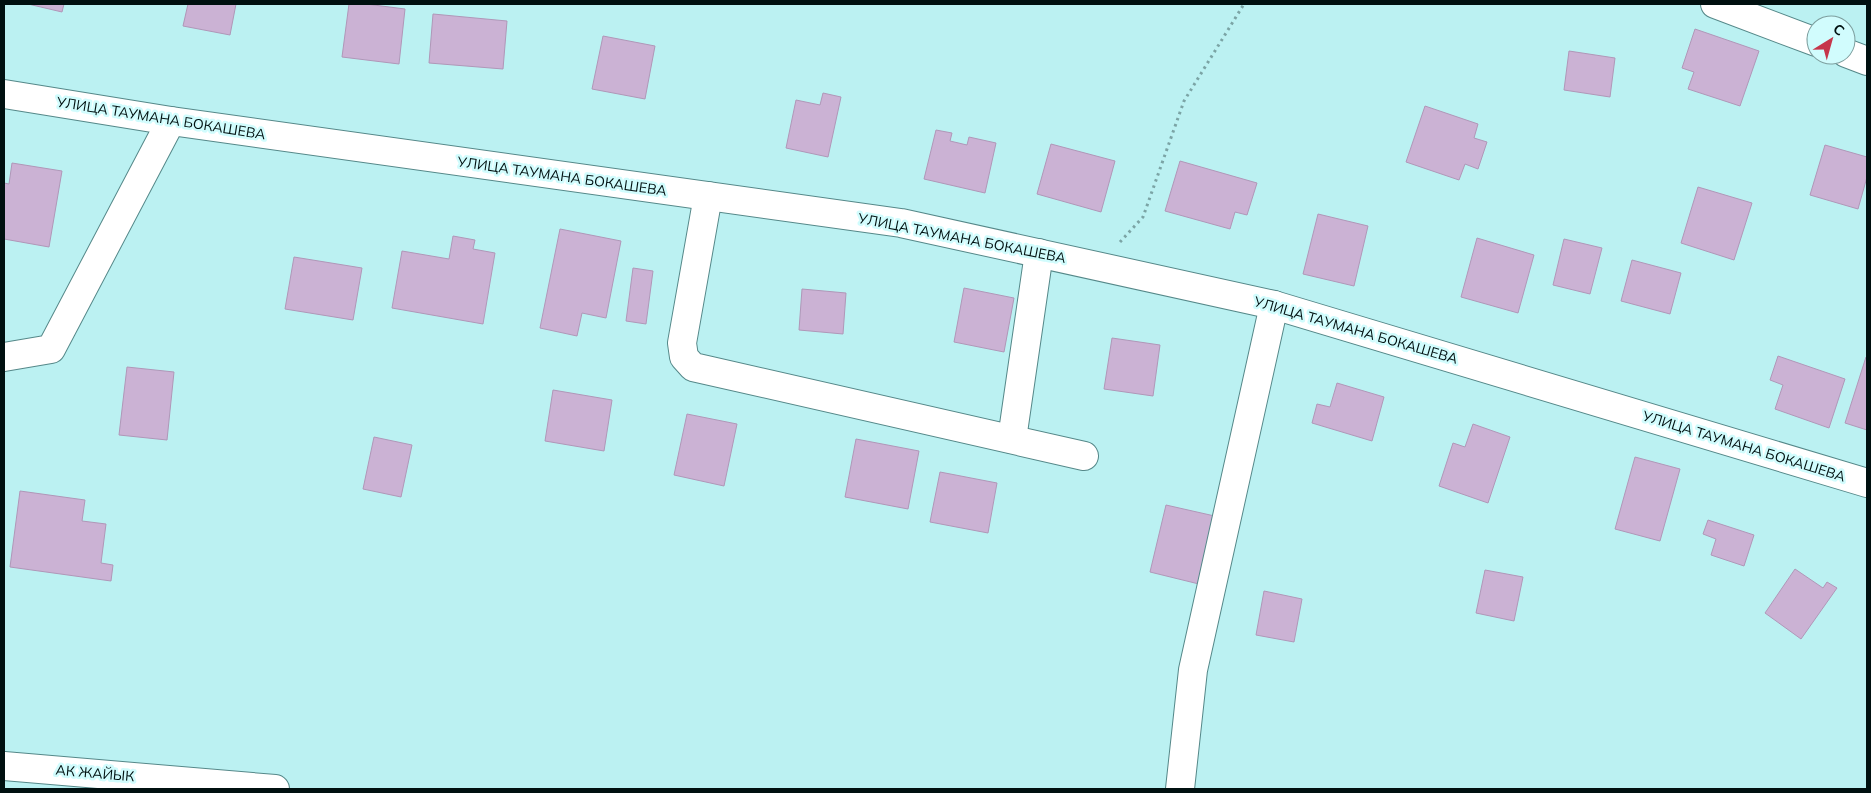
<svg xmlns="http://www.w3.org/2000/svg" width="1871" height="793" font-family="Mulish,sans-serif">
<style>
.building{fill:#cbb2d4;stroke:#b097b8}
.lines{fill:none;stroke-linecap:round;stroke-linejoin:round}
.minor-casing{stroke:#558889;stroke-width:30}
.path{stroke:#7ba4a5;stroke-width:3;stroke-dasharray:2.5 4;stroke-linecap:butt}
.minor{stroke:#fff;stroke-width:28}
.labels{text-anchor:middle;stroke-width:5;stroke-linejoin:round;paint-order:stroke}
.street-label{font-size:14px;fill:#001010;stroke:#d1fcfd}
</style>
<rect width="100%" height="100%" fill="#bbf1f2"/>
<g class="building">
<polygon points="28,4 64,4 62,12"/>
<polygon points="188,4 236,4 230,35 183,26"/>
<polygon points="349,4 366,4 405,9 399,64 342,57"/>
<polygon points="433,14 507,21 503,69 429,63"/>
<polygon points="1695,29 1759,51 1740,106 1688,89 1694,72 1682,68"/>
<polygon points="603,36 655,46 645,99 592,89"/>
<polygon points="1569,51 1615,58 1610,97 1564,90"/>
<polygon points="823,93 841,97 828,157 786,148 796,100 820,105"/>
<polygon points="1425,106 1478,124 1474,138 1487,142 1478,169 1465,164 1459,180 1406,162"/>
<polygon points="936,130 952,133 950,141 967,145 969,137 996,143 985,193 924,179"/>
<polygon points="1051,144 1115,161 1101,212 1037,194"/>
<polygon points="1825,145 1867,157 1867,177 1858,209 1810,195"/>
<polygon points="1180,161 1257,183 1247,215 1235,212 1230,229 1165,211"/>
<polygon points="12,163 62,171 49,247 4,239 4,183 9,184"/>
<polygon points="1698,187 1752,203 1734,260 1681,243"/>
<polygon points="1318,214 1368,226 1354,286 1303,274"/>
<polygon points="560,229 621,241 606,318 582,313 577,336 540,328"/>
<polygon points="453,236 475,240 473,249 495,253 483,324 392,308 402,251 449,259"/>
<polygon points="1477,238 1534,255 1518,313 1461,297"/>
<polygon points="1564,239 1602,248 1590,294 1553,285"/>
<polygon points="294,257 362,268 353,320 285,309"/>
<polygon points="1632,260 1681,273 1670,314 1621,301"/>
<polygon points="633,268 653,271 646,324 626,321"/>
<polygon points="964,288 1014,298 1004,352 954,342"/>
<polygon points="802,289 846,293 843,334 799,330"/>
<polygon points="1112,338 1160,345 1153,396 1104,389"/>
<polygon points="1778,356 1845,379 1829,428 1775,409 1783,385 1770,380"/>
<polygon points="1866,357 1867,357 1867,430 1845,423"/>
<polygon points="127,367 174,372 167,440 119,435"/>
<polygon points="1337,383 1384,397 1372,441 1312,423 1317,404 1330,407"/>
<polygon points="553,390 612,400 604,451 545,441"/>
<polygon points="687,414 737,424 724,486 674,475"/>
<polygon points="1473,424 1510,437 1488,503 1439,486 1453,443 1465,447"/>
<polygon points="374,437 412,445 401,497 363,489"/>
<polygon points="856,439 919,451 908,509 845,497"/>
<polygon points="1635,457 1680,469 1660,541 1615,529"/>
<polygon points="940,472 997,483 988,533 930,522"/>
<polygon points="20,491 85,500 82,521 106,524 101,563 113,565 111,581 10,567"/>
<polygon points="1166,505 1219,517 1203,585 1150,572"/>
<polygon points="1708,520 1754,535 1744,566 1711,555 1716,539 1703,534"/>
<polygon points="1795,569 1823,588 1827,582 1837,588 1801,639 1765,613"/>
<polygon points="1485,570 1523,577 1514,621 1476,613"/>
<polygon points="1264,591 1302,599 1294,642 1256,635"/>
</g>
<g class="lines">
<defs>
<g id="minor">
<polyline points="1715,4 1816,42"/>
<polyline points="1846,53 1867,61"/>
<polyline points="4,94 171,121 901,223 1274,305 1867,483"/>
<polyline points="708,196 682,343 684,357 693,367 1084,456"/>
<polyline points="4,357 51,349 171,121"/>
<polyline points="1012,439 1039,253"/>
<polyline points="4,766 275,789"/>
<polyline points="1180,789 1193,670 1274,305"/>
</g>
</defs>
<use href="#minor" class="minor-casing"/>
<polyline class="path" points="1120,242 1143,217 1184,101 1244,4"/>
<use href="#minor" class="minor"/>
</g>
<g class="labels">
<g class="street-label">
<text transform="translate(161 118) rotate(9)" y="5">УЛИЦА ТАУМАНА БОКАШЕВА</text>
<text transform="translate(562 176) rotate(8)" y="5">УЛИЦА ТАУМАНА БОКАШЕВА</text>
<text transform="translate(962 238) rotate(11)" y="5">УЛИЦА ТАУМАНА БОКАШЕВА</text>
<text transform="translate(1356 330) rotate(16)" y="5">УЛИЦА ТАУМАНА БОКАШЕВА</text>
<text transform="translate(1744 446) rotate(17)" y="5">УЛИЦА ТАУМАНА БОКАШЕВА</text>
<text transform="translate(95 773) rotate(5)" y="5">АК ЖАЙЫК</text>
</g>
</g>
<rect width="1871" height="793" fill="none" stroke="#001010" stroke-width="10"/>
<g transform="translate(1831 40) rotate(37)"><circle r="24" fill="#d1fcfd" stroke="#7d9e9e"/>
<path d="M0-4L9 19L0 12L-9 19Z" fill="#c6364b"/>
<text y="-8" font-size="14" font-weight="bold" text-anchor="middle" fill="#001010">С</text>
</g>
</svg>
